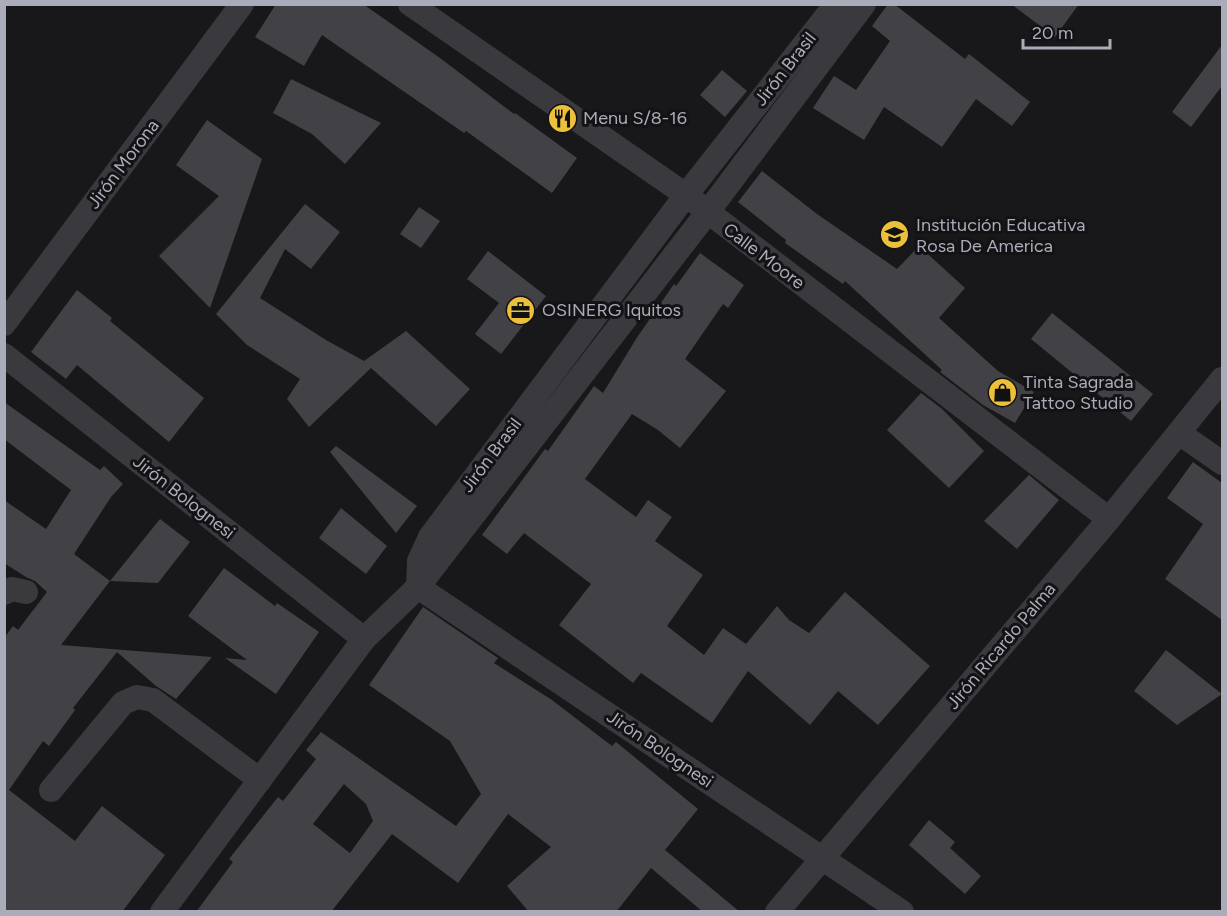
<svg xmlns="http://www.w3.org/2000/svg" width="1227" height="916" font-family="Figtree,sans-serif">
<style>
.building{fill:#424246;fill-rule:evenodd}
.lines{fill:none;stroke-linecap:round;stroke-linejoin:round}
.street{stroke:#39393e;stroke-width:24}
.labels{text-anchor:middle;stroke-width:6;stroke-linejoin:round;paint-order:stroke}
.street-label{font-size:18px;fill:#aaadb9;stroke:#131214}
.poi-label{font-size:18px;fill:#aaadb9;stroke:#131214;text-anchor:start}
</style>
<rect width="100%" height="100%" fill="#181719"/>
<g class="building">
<polygon points="276,4 363,4 440,58 514,114 515,113 577,158 552,193 466,131 464,133 322,35 304,66 255,37"/>
<polygon points="888,4 894,4 965,59 969,54 1030,102 1012,126 976,99 942,147 884,107 864,140 813,108 834,76 856,90 890,41 872,26"/>
<polygon points="1011,4 1079,4 1055,37"/>
<polygon points="1222,45 1222,86 1191,127 1172,112"/>
<polygon points="722,70 747,91 725,117 700,95"/>
<polygon points="291,79 381,123 345,164 312,134 273,113"/>
<polygon points="207,120 262,159 210,308 159,256 219,196 176,165"/>
<polygon points="762,171 817,214 897,269 919,246 965,288 939,318 998,371 1034,392 1015,423 983,405 940,372 942,370 845,281 843,284 785,243 786,240 738,202"/>
<polygon points="305,204 340,232 311,269 285,249 260,298 326,340 364,361 406,331 470,389 436,426 371,368 309,427 287,399 300,379 247,345 216,314"/>
<polygon points="419,207 440,221 421,248 400,234"/>
<polygon points="488,251 546,296 501,354 475,334 499,303 467,279"/>
<polygon points="700,253 744,285 728,308 723,304 685,359 726,391 680,448 658,430 632,414 585,479 636,517 648,500 672,517 655,541 703,575 667,626 704,655 723,628 746,644 777,606 789,620 809,633 845,592 930,666 878,725 838,691 810,725 748,671 712,723 641,673 633,683 559,625 591,584 524,533 507,554 482,535 545,449 548,451 594,386 603,393 636,339 674,284 676,286"/>
<polygon points="77,290 112,318 110,321 204,398 169,442 77,365 66,379 31,352"/>
<polygon points="1052,313 1153,394 1131,421 1031,339"/>
<polygon points="921,393 941,408 984,451 949,488 887,430"/>
<polygon points="4,402 100,470 104,466 123,484 111,497 74,554 110,581 61,645 212,657 176,699 156,686 117,652 73,708 75,710 49,746 43,741 9,790 75,841 102,806 165,855 122,912 4,912 4,638 13,626 18,630 47,592 35,581 26,577 4,563 4,500 46,529 71,490 4,439"/>
<polygon points="336,446 417,506 396,533 330,452"/>
<polygon points="1193,462 1222,483 1222,620 1165,579 1203,524 1167,498"/>
<polygon points="1029,475 1059,500 1017,549 984,521"/>
<polygon points="341,508 387,546 366,574 319,538"/>
<polygon points="160,519 190,542 158,583 110,581"/>
<polygon points="224,568 275,606 277,603 319,632 276,694 225,658 247,660 188,616"/>
<path d="M 423,607 L 498,658 L 494,663 L 552,700 L 612,746 L 616,742 L 698,809 L 665,850 L 740,912 L 703,912 L 651,868 L 616,912 L 529,912 L 507,886 L 551,847 L 508,814 L 458,883 L 392,834 L 331,912 L 196,912 L 233,862 L 229,859 L 278,797 L 283,801 L 316,759 L 306,750 L 321,732 L 456,826 L 481,794 L 450,741 L 369,685 ZM 344,784 L 366,804 L 373,821 L 350,853 L 313,824 Z"/>
<polygon points="1166,650 1222,694 1177,725 1134,691"/>
<polygon points="929,820 955,842 950,848 981,876 965,894 909,845"/>
</g>
<g class="lines">
<g class="street">
<polyline points="410,4 686,195 1109,519"/>
<polyline points="864,4 707,213 418,587 902,912"/>
<polyline points="4,324 242,4"/>
<polyline points="4,355 364,639"/>
<polyline points="1179,433 1222,463"/>
<polyline points="4,593 12,589 26,592"/>
<polyline points="51,790 123,703 137,697 153,700 260,780"/>
<polyline points="162,912 364,639 418,587 419,561 430,537 686,195 836,4"/>
<polyline points="777,912 1109,519 1222,379"/>
</g>
</g>
<defs>
<symbol id="restaurant-disc" viewBox="-11 -11 22 22"><circle r="9.5" fill="#edc03c" stroke="#131214"/><path d="M-5-6h1v4h1v-4h1v4h1v-4h1v5L-1.5 .5V6h-2V.5L-5-1ZM5-6V6H3V1.5H1.5Q1.5-4 5-6Z" fill="#111"/></symbol>
<symbol id="school-disc" viewBox="-11 -11 22 22"><circle r="9.5" fill="#edc03c" stroke="#131214"/><path d="M0-5L7-2L0 1L-7-2ZM-4 1L0 2.5L4 1V4Q0 6-4 4Z" fill="#111"/></symbol>
<symbol id="office-disc" viewBox="-11 -11 22 22"><circle r="9.5" fill="#edc03c" stroke="#131214"/><path d="M-6-3h4V-5.5h4V-3h4V5H-6ZM-1-4.5V-3h2v-1.5ZM-6 0V1H6V0Z" fill="#111"/></symbol>
<symbol id="shop-disc" viewBox="-11 -11 22 22"><circle r="9.5" fill="#edc03c" stroke="#131214"/><path d="M-5-2.5h2.3a2.7 3.5 0 0 1 5.4 0H5L5.5 6h-11ZM-1.5-2.5h3a1.5 2.3 0 0 0-3 0Z" fill="#111"/></symbol>
</defs>
<g fill-rule="evenodd">
<use href="#restaurant-disc" x="546" y="102" width="33" height="33"/>
<use href="#school-disc" x="878" y="218" width="33" height="33"/>
<use href="#office-disc" x="504" y="294" width="33" height="33"/>
<use href="#shop-disc" x="986" y="376" width="33" height="33"/>
</g>
<g class="labels">
<g class="street-label">
<text transform="translate(785 69) rotate(-52)" y="6">Jirón Brasil</text>
<text transform="translate(123 164) rotate(-53)" y="6">Jirón Morona</text>
<text transform="translate(764 256) rotate(37)" y="6">Calle Moore</text>
<text transform="translate(491 455) rotate(-53)" y="6">Jirón Brasil</text>
<text transform="translate(184 497) rotate(38)" y="6">Jirón Bolognesi</text>
<text transform="translate(1001 646) rotate(-50)" y="6">Jirón Ricardo Palma</text>
<text transform="translate(660 749) rotate(34)" y="6">Jirón Bolognesi</text>
</g>
<g class="poi-label">
<text x="583" y="124">Menu S/8-16</text>
<text x="916" y="231">Institución Educativa<tspan x="916" dy="21">Rosa De America</tspan></text>
<text x="542" y="316">OSINERG Iquitos</text>
<text x="1023" y="388">Tinta Sagrada<tspan x="1023" dy="21">Tattoo Studio</tspan></text>
</g>
</g>
<rect width="1227" height="916" fill="none" stroke="#aaadb9" stroke-width="12"/>
<path d="M1023 39v9h87v-9" fill="none" stroke="#aaadb9" stroke-width="3"/>
<text x="1032" y="39" font-size="18" fill="#aaadb9" stroke="#131214" stroke-width="4.5" paint-order="stroke">20 m</text>
</svg>
